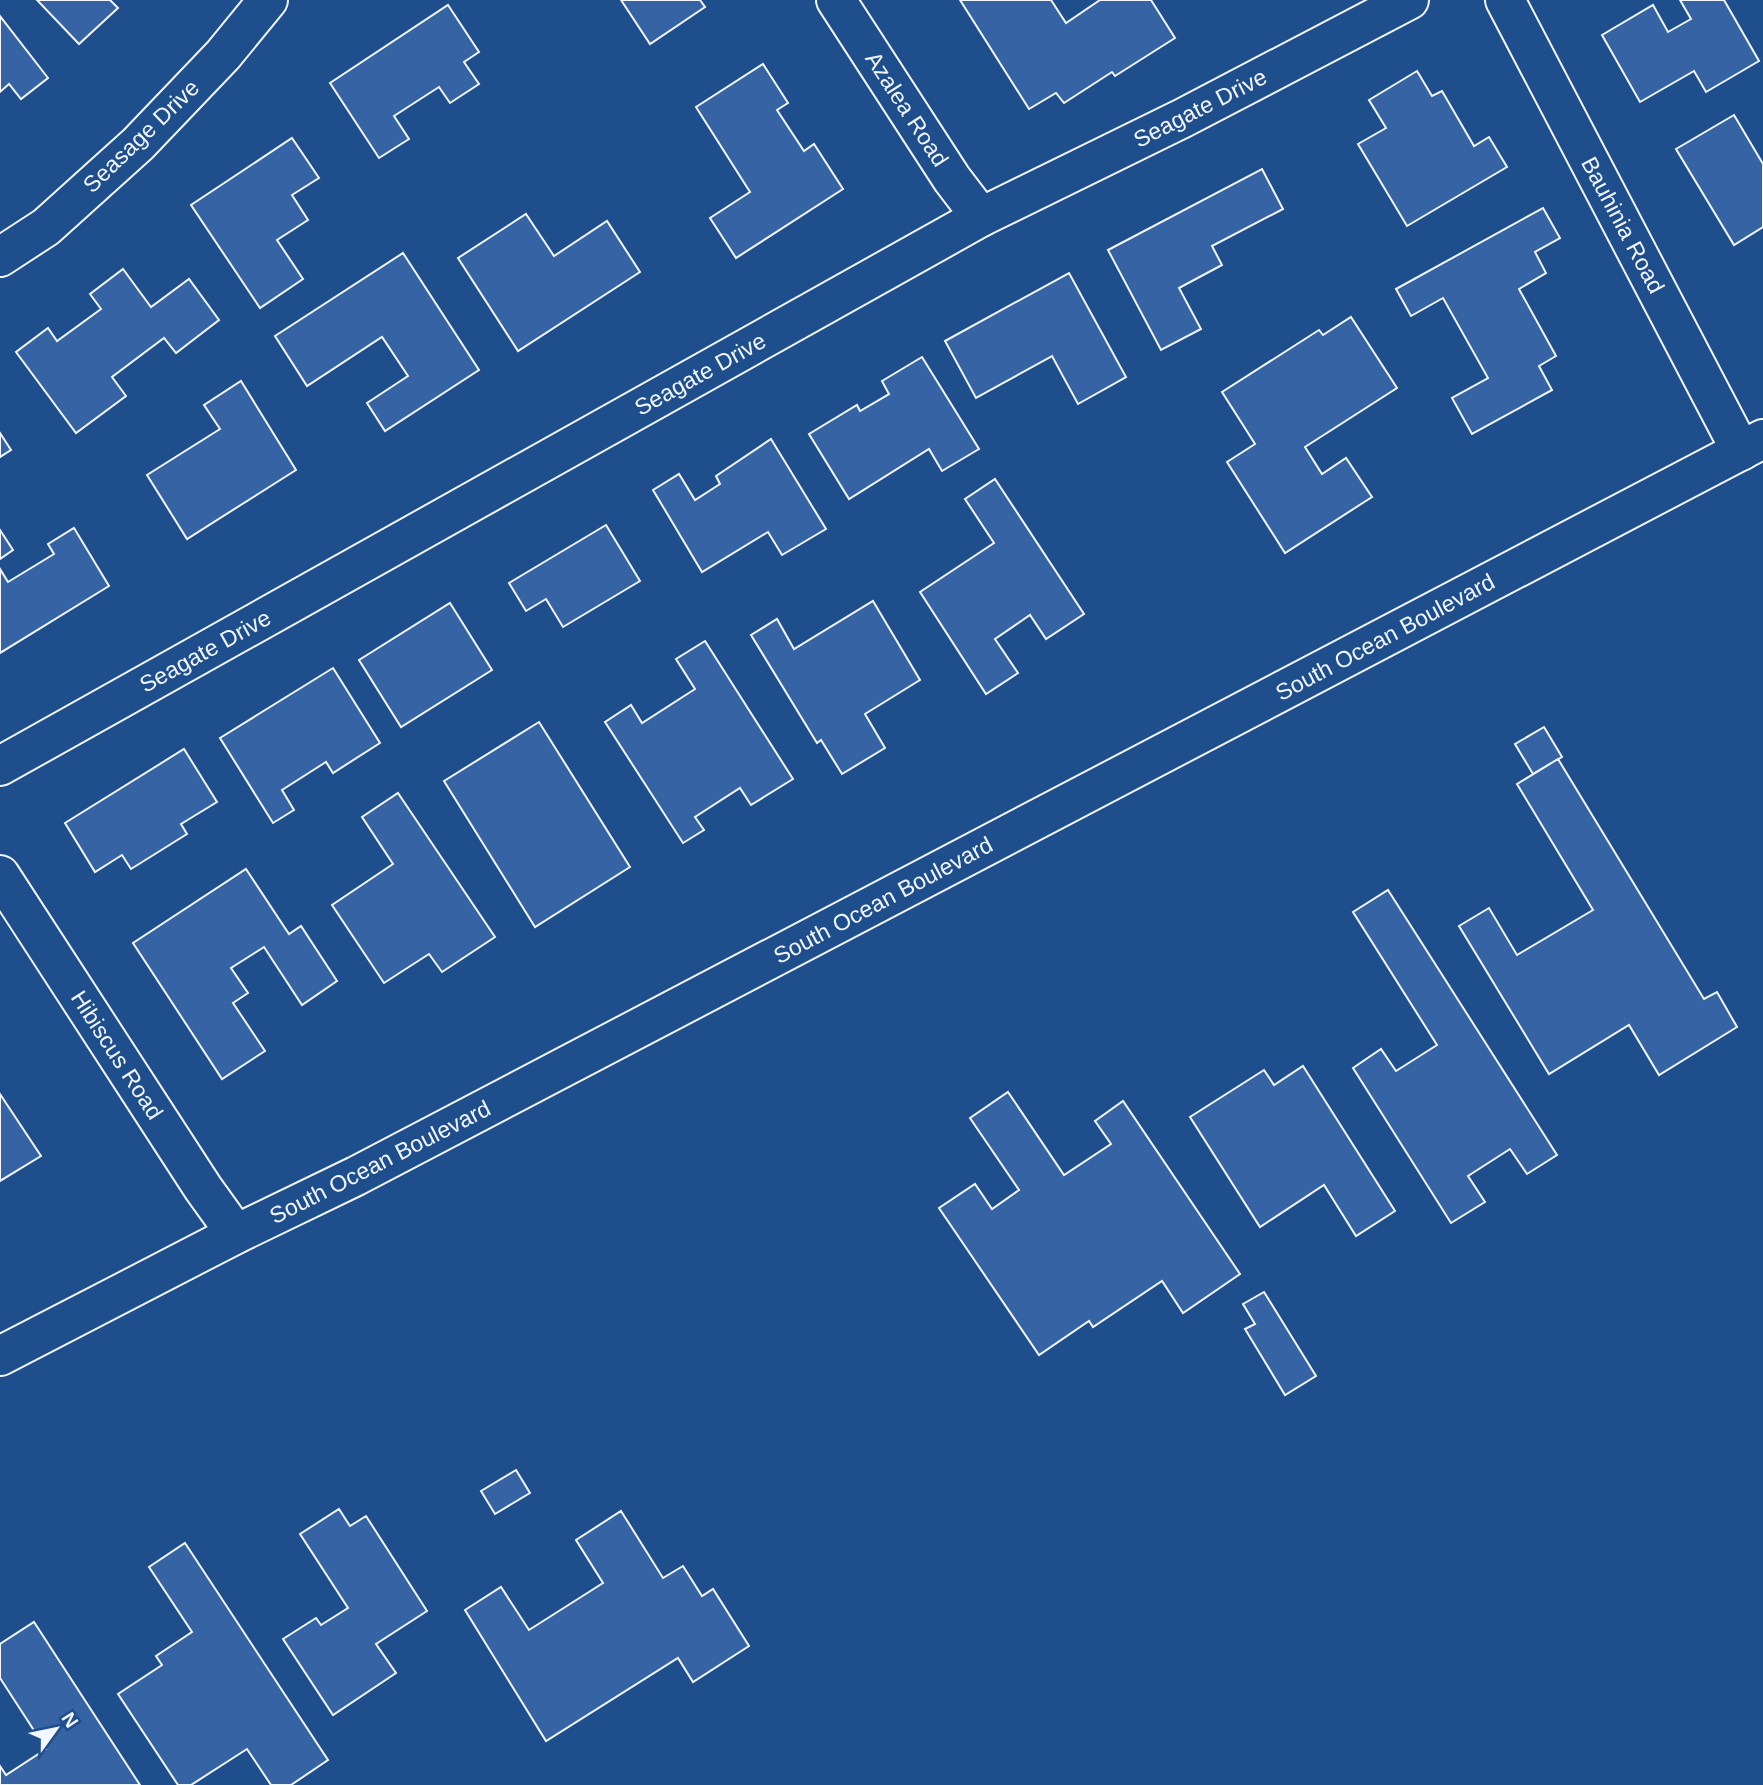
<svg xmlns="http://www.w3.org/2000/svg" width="1763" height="1785" font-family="Arial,sans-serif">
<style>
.building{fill:#3563a3;stroke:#f2f6ff;stroke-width:2}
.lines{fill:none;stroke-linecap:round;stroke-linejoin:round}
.minor-casing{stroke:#f2f6ff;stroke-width:42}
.major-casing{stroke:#f2f6ff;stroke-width:42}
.minor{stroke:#1f4e8c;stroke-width:38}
.major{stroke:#1f4e8c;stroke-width:38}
.labels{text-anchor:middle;stroke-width:5;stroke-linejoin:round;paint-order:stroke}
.street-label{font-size:23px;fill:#f2f6ff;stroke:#1f4e8c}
</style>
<rect width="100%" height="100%" fill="#1f4e8c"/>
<g class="building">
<polygon points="37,0 110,0 118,8 79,44"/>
<polygon points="621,0 700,0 705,7 650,44"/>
<polygon points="960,0 1051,0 1066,23 1100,0 1151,0 1175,38 1115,76 1112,72 1064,103 1056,93 1029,109"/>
<polygon points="1680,0 1724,0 1759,61 1706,92 1694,71 1640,102 1602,35 1653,5 1668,32 1691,19"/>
<polygon points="448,5 479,52 464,62 479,84 450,103 439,87 394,116 409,139 379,158 330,83"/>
<polygon points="0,16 48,78 21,99 9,84 0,92"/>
<polygon points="763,64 788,103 777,110 804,151 814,144 843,189 736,258 710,218 750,192 696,107"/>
<polygon points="1417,71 1432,96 1442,91 1474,146 1489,137 1507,167 1407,226 1358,144 1386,128 1369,100"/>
<polygon points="1734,115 1763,164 1763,227 1734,245 1676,149"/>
<polygon points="292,138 319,178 292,195 308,220 277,240 303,279 260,308 191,205"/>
<polygon points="1262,169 1283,209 1212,246 1222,265 1179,288 1201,329 1161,350 1108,250"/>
<polygon points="1543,208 1560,238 1535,252 1546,273 1519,289 1556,356 1539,366 1552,390 1472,434 1452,398 1488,378 1443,298 1411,316 1396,289"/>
<polygon points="526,214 554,256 607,221 640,272 518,351 458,258"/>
<polygon points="403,253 479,370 385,431 367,403 408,376 382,337 307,386 275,336"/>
<polygon points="123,269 151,307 189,279 219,320 176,353 164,338 112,377 126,396 76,433 16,352 48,328 57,341 101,309 90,294"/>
<polygon points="1069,273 1126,377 1078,404 1052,356 976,398 945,341"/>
<polygon points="1351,317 1397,388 1305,447 1322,474 1346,458 1372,497 1285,553 1227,462 1255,444 1222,392 1319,330 1323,335"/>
<polygon points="922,357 979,449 942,471 929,449 849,499 809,434 857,405 860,411 889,394 882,381"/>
<polygon points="241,381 296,470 187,539 147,475 220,429 204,405"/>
<polygon points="0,433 11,450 0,457"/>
<polygon points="771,439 826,529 782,555 768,532 702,572 653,490 679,474 695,500 720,484 716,476"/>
<polygon points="995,479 1084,614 1046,639 1030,615 995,639 1018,673 986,694 920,592 994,543 965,499"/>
<polygon points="606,525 640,581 563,627 546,599 526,611 509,583"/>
<polygon points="74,528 109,586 0,653 0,569 8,582 54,554 48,544"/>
<polygon points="0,530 13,550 0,559"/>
<polygon points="873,601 920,680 865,714 885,748 842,774 821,740 817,743 751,635 777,619 794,649"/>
<polygon points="450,603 492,670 401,727 359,660"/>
<polygon points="705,641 793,779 751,805 740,788 695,817 704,830 683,843 605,722 631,705 642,723 695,689 676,659"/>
<polygon points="333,668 380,743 333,773 326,762 282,790 294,810 273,823 220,738"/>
<polygon points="539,722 630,867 535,927 444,781"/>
<polygon points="1544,727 1562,757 1533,774 1515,744"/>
<polygon points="184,749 217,802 181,824 187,834 131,869 122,855 95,872 65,823"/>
<polygon points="1558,759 1704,999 1717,992 1737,1027 1659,1075 1629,1025 1549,1074 1459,926 1489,908 1517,955 1593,910 1517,784"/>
<polygon points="398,793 495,937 442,972 429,954 384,983 332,905 393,864 362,817"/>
<polygon points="246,869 289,934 301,926 337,981 302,1005 264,947 231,968 248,993 233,1003 265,1051 222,1079 133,943"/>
<polygon points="1388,890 1557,1155 1527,1174 1510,1149 1468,1176 1485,1202 1451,1223 1353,1068 1381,1049 1396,1071 1437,1045 1353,912"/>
<polygon points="1303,1066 1395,1211 1356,1236 1324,1185 1260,1227 1190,1117 1264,1070 1274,1085"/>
<polygon points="1008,1092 1064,1175 1111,1144 1095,1121 1123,1101 1240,1274 1183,1313 1162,1281 1093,1327 1089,1321 1039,1355 939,1208 975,1184 992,1209 1019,1190 970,1118"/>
<polygon points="0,1094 41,1156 0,1181"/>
<polygon points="1264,1292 1316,1376 1285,1395 1245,1329 1255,1324 1243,1304"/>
<polygon points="516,1470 530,1493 495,1514 481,1491"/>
<polygon points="339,1509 350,1526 366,1516 427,1611 376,1644 396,1673 333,1715 283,1639 316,1618 321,1625 348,1608 300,1534"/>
<polygon points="621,1511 663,1578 683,1566 702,1596 713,1589 749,1646 693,1682 678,1658 546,1741 465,1610 501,1587 529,1630 603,1583 576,1540"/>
<polygon points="185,1543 328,1760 291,1785 271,1785 247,1749 191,1785 178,1785 118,1694 162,1665 156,1656 192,1632 149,1567"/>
<polygon points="34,1622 140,1785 0,1785 0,1766 6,1775 46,1749 0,1678 0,1644"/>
</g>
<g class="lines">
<defs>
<g id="minor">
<polyline points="836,0 952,179 981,217"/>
<polyline points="1505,0 1741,451"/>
<polyline points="0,257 46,227 138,144 223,55 268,0"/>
<polyline points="0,766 981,217 1183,118 1409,0"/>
<polyline points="0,875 203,1188 236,1234"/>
</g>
<polyline id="major" points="0,1356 236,1234 356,1176 1763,439"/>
</defs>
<use href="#minor" class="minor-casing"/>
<use href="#major" class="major-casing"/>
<use href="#minor" class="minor"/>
<use href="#major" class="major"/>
</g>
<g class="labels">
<g class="street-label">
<text transform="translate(1200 108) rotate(-27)" y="8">Seagate Drive</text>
<text transform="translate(907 109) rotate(57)" y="8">Azalea Road</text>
<text transform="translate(141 136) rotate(-44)" y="8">Seasage Drive</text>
<text transform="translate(1623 225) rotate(62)" y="8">Bauhinia Road</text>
<text transform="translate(700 374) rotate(-29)" y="8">Seagate Drive</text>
<text transform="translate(1385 637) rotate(-28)" y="8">South Ocean Boulevard</text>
<text transform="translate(205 651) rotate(-29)" y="8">Seagate Drive</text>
<text transform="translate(883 900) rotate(-28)" y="8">South Ocean Boulevard</text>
<text transform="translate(117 1055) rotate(57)" y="8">Hibiscus Road</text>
<text transform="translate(380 1162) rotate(-27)" y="8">South Ocean Boulevard</text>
</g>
</g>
<g transform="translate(56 1729) rotate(57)" stroke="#1f4e8c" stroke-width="5" paint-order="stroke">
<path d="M0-5L12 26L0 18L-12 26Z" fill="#f2f6ff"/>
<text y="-10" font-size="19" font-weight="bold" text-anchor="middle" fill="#f2f6ff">N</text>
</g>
</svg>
